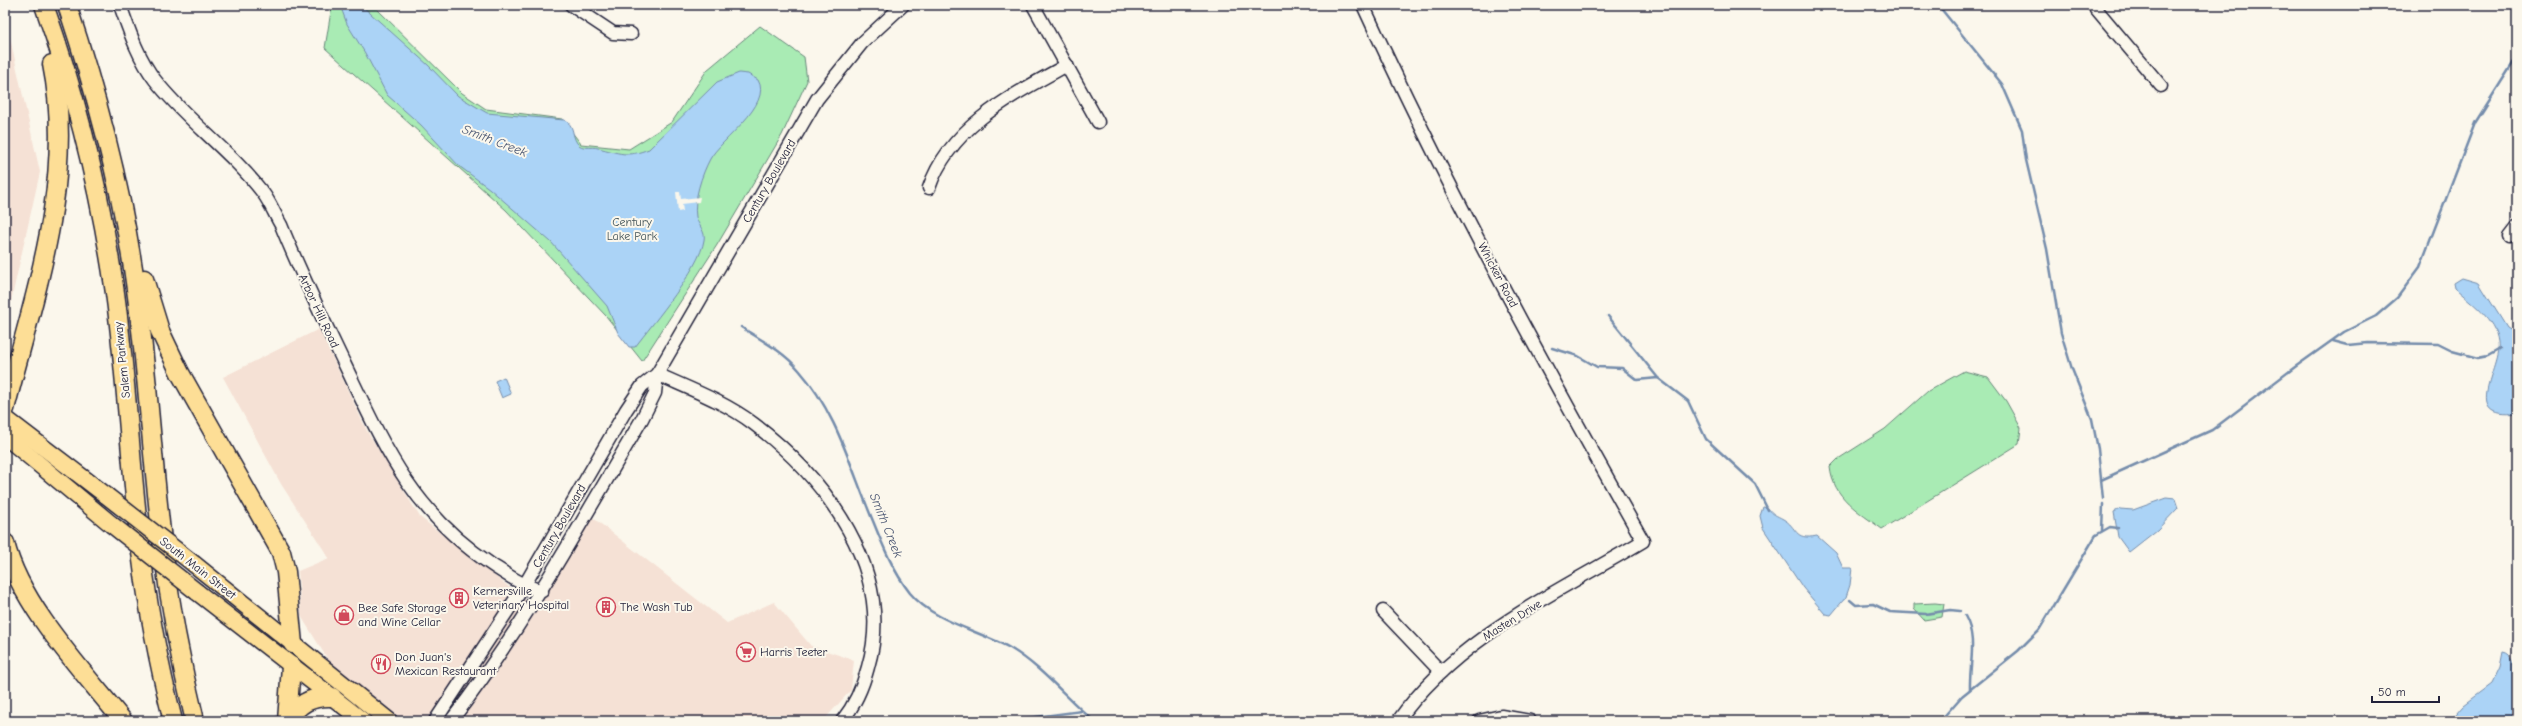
<svg xmlns="http://www.w3.org/2000/svg" width="2522" height="726" font-family="'Comic Neue',sans-serif">
<style>
.built{fill:#f5e1d5}
.green{fill:#a9ebb4;stroke:#668678}
.water{fill:#abd3f6;stroke:#748cab}
.pier{fill:#fbf7ec}
.lines{fill:none;stroke-linecap:round;stroke-linejoin:round}
.stream{stroke:#748cab;stroke-width:2.5}
.minor-casing{stroke:#22223b;stroke-width:15}
.major-casing{stroke:#22223b;stroke-width:19}
.highway-casing{stroke:#22223b;stroke-width:21}
.minor{stroke:#fbf7ec;stroke-width:12}
.major{stroke:#fdde96;stroke-width:16}
.highway{stroke:#fdde96;stroke-width:18}
.major-bridge-casing{stroke:#22223b;stroke-width:19;stroke-linecap:butt}
.major-bridge{stroke:#fdde96;stroke-width:16}
.labels{text-anchor:middle;stroke-width:4;stroke-linejoin:round;paint-order:stroke}
.street-label{font-size:12px;fill:#22223b;stroke:#fbf7ec}
.park-label{font-size:12px;fill:#445459;stroke:#fbf7ec}
.poi-label{font-size:12px;fill:#22223b;stroke:#fbf7ec;text-anchor:start}
.water-label{font-size:13px;font-style:italic;fill:#4b5773;stroke:#fbf7ec}
</style>
<rect width="100%" height="100%" fill="#fbf7ec"/>
<filter id="ink" filterUnits="userSpaceOnUse"><feTurbulence type="fractalNoise" baseFrequency=".025" numOctaves="2"/><feDisplacementMap in="SourceGraphic" scale="8" xChannelSelector="R" yChannelSelector="G"/><feConvolveMatrix kernelMatrix="1 2 1 2 8 2 1 2 1" color-interpolation-filters="sRGB"/></filter>
<g filter="url(#ink)">
<g class="built">
<polygon points="5,27 10,38 40,172 5,328"/>
<polygon points="319,329 367,431 420,517 537,609 592,517 727,623 774,602 811,646 854,660 851,690 823,721 404,721 330,663 301,616 298,571 329,558 281,484 223,377"/>
</g>
<g class="green">
<polygon points="332,5 373,5 462,93 486,109 562,119 581,144 629,149 672,122 707,70 760,26 804,57 807,81 782,135 717,245 642,361 606,316 506,210 325,48"/>
<path d="M 1964,371 L 1988,377 L 2006,401 L 2021,428 L 2019,444 L 1882,529 C 1859,512 1833,498 1830,467 L 1838,459 L 1885,429 L 1928,391 Z"/>
<polygon points="1935,603 1944,604 1942,617 1924,620 1914,609 1914,604"/>
</g>
<g class="water">
<path d="M 340,5 L 361,5 L 428,65 L 458,96 L 487,113 L 564,120 C 575,125 571,134 577,143 C 582,150 591,146 598,148 C 620,153 626,158 649,149 L 717,82 L 739,73 L 748,74 L 758,80 C 773,105 720,140 710,159 C 702,174 693,200 696,217 C 698,225 706,232 704,240 C 700,268 654,322 635,347 L 629,347 L 618,333 L 607,306 L 551,242 L 490,189 L 459,166 L 421,125 L 387,95 L 365,53 L 347,24 Z"/>
<path d="M 2462,278 L 2479,283 L 2507,328 L 2517,334 L 2517,413 C 2459,421 2502,368 2498,342 C 2495,318 2471,303 2455,288 L 2454,283 Z"/>
<polygon points="504,377 511,394 502,398 495,381"/>
<polygon points="2166,498 2175,499 2178,508 2157,530 2129,552 2118,537 2114,512 2120,509 2133,510"/>
<path d="M 1763,507 L 1768,508 C 1773,515 1776,515 1783,519 C 1798,527 1793,541 1817,536 L 1836,553 L 1843,568 L 1852,568 L 1850,585 L 1846,597 L 1831,615 L 1825,614 L 1803,588 L 1763,528 L 1760,516 Z"/>
<path d="M 2503,652 C 2522,654 2517,705 2517,721 L 2450,721 L 2464,705 L 2492,684 L 2500,667 Z"/>
</g>
<polygon class="pier" points="676,192 680,192 681,199 700,197 699,202 682,204 683,211 678,212"/>
<g class="lines">
<g class="stream">
<polyline points="1938,5 2002,84 2022,130 2026,160 2047,249 2061,333 2072,369 2092,419 2098,449 2103,499"/>
<polyline points="1608,316 1658,378"/>
<path d="M 741,327 C 761,340 783,351 799,370 C 837,413 851,469 873,521 C 883,546 893,571 910,593 C 934,622 978,630 1010,648 C 1042,667 1066,698 1094,721"/>
<polyline points="2333,341 2348,345 2368,343 2438,344 2452,351 2478,358 2488,356 2500,349"/>
<polyline points="1552,348 1578,356 1597,367 1622,368 1637,380 1658,378 1688,401 1706,439 1755,484 1768,510"/>
<polyline points="2101,480 2212,430 2295,367 2344,332 2376,316 2397,298 2420,267 2475,123 2517,57"/>
<polyline points="2102,531 2103,504"/>
<polyline points="1850,600 1856,605 1873,604 1890,612 1926,614 1950,610 1960,611"/>
<path d="M 1965,616 C 1978,639 1969,664 1970,689"/>
<polyline points="1006,721 1082,711"/>
<polyline points="1940,721 1962,696 2018,651 2039,630 2096,535 2110,527 2118,528"/>
</g>
<defs>
<g id="minor">
<path d="M 120,5 C 129,30 138,58 155,80 C 187,121 231,151 263,193 C 270,202 275,215 281,225 C 300,272 322,317 344,363 C 384,446 411,511 492,565 C 509,576 523,586 542,591"/>
<polyline points="571,5 613,33 631,34"/>
<polyline points="1033,5 1098,122"/>
<path d="M 1363,5 C 1447,188 1544,366 1643,541 C 1558,592 1456,638 1398,721"/>
<polyline points="2093,5 2161,86"/>
<path d="M 929,188 C 950,126 1013,95 1067,65"/>
<polyline points="2510,236 2517,227"/>
<path d="M 657,374 C 690,389 725,402 754,424 C 826,479 896,571 868,667 C 863,686 855,705 842,721"/>
<polyline points="1383,611 1441,672"/>
<polyline points="435,721 524,586 626,410 642,386 657,374"/>
<path d="M 451,721 C 525,625 581,523 642,419 L 655,393 L 657,374 L 817,99 L 862,43 L 903,5"/>
<polyline points="1479,721 1501,716 1530,721"/>
</g>
<g id="major">
<polyline points="5,418 107,496"/>
<polyline points="5,436 111,524"/>
<polyline points="194,564 389,721"/>
<polyline points="197,592 363,721"/>
</g>
<g id="highway">
<path d="M 44,5 C 77,98 101,195 115,293 C 127,379 130,466 141,552 C 148,609 159,665 173,721"/>
<path d="M 67,5 C 98,98 123,193 136,289 C 148,375 152,462 163,548 C 170,606 181,664 195,721"/>
<polyline points="144,279 160,331 180,373 281,552 286,572 293,644"/>
<path d="M 5,409 C 33,298 76,180 52,64"/>
<path d="M 5,543 C 20,605 83,671 123,721"/>
<polyline points="287,721 291,666"/>
<path d="M 288,721 C 298,703 312,696 332,697"/>
</g>
</defs>
<use href="#minor" class="minor-casing"/>
<use href="#major" class="major-casing"/>
<use href="#highway" class="highway-casing"/>
<use href="#minor" class="minor"/>
<use href="#major" class="major"/>
<use href="#highway" class="highway"/>
<defs>
<g id="major-bridge">
<polyline points="107,496 194,564"/>
<polyline points="111,524 197,592"/>
</g>
</defs>
<use href="#major-bridge" class="major-bridge-casing"/>
<use href="#major-bridge" class="major-bridge"/>
</g>
</g>
<defs>
<symbol id="building-ring" viewBox="-11 -11 22 22"><circle r="9.5" fill="#fbf7ec" stroke="#d1495b" stroke-width="1.5"/><path d="M-4-6H4V6H1V3H-1V6H-4ZM-2.5-4.3h1.7v1.8h-1.7ZM.8-4.3h1.7v1.8H.8ZM-2.5-1h1.7V.8h-1.7ZM.8-1h1.7V.8H.8Z" fill="#d1495b"/></symbol>
<symbol id="shop-ring" viewBox="-11 -11 22 22"><circle r="9.5" fill="#fbf7ec" stroke="#d1495b" stroke-width="1.5"/><path d="M-5-2.5h2.3a2.7 3.5 0 0 1 5.4 0H5L5.5 6h-11ZM-1.5-2.5h3a1.5 2.3 0 0 0-3 0Z" fill="#d1495b"/></symbol>
<symbol id="supermarket-ring" viewBox="-11 -11 22 22"><circle r="9.5" fill="#fbf7ec" stroke="#d1495b" stroke-width="1.5"/><path d="M-6-5.5h2.5l.6 2H6L4.5 2H-2.5L-4.4-4H-6ZM-1.5 3.2a1.3 1.3 0 1 0 .1 0ZM3 3.2a1.3 1.3 0 1 0 .1 0Z" fill="#d1495b"/></symbol>
<symbol id="restaurant-ring" viewBox="-11 -11 22 22"><circle r="9.5" fill="#fbf7ec" stroke="#d1495b" stroke-width="1.5"/><path d="M-5-6h1v4h1v-4h1v4h1v-4h1v5L-1.5 .5V6h-2V.5L-5-1ZM5-6V6H3V1.5H1.5Q1.5-4 5-6Z" fill="#d1495b"/></symbol>
</defs>
<g fill-rule="evenodd">
<use href="#building-ring" x="448" y="587" width="22" height="22"/>
<use href="#building-ring" x="595" y="596" width="22" height="22"/>
<use href="#shop-ring" x="333" y="604" width="22" height="22"/>
<use href="#supermarket-ring" x="735" y="641" width="22" height="22"/>
<use href="#restaurant-ring" x="370" y="653" width="22" height="22"/>
</g>
<g class="labels">
<g class="street-label">
<text transform="translate(769 181) rotate(-60)" y="4">Century Boulevard</text>
<text transform="translate(1498 275) rotate(62)" y="4">Whicker Road</text>
<text transform="translate(319 311) rotate(65)" y="4">Arbor Hill Road</text>
<text transform="translate(122 360) rotate(-96)" y="4">Salem Parkway</text>
<text transform="translate(559 526) rotate(-60)" y="4">Century Boulevard</text>
<text transform="translate(198 568) rotate(38)" y="4">South Main Street</text>
<text transform="translate(1512 620) rotate(-32)" y="4">Masten Drive</text>
</g>
<g class="park-label">
<text x="632" y="226">Century<tspan x="632" dy="14">Lake Park</tspan></text>
</g>
<g class="poi-label">
<text x="473" y="595">Kernersville<tspan x="473" dy="14">Veterinary Hospital</tspan></text>
<text x="620" y="611">The Wash Tub</text>
<text x="358" y="612">Bee Safe Storage<tspan x="358" dy="14">and Wine Cellar</tspan></text>
<text x="760" y="656">Harris Teeter</text>
<text x="395" y="661">Don Juan's<tspan x="395" dy="14">Mexican Restaurant</tspan></text>
</g>
<g class="water-label">
<text transform="translate(495 140) rotate(21)" y="5">Smith Creek</text>
<text transform="translate(887 525) rotate(68)" y="5">Smith Creek</text>
</g>
</g>
<rect width="2522" height="726" fill="none" stroke="#fbf7ec" stroke-width="20"/>
<rect x="10" y="10" width="2502" height="706" fill="none" stroke="#22223b" stroke-width="1.5" filter="url(#ink)"/>
<path d="M2372 696v6h67v-6" fill="none" stroke="#22223b" stroke-width="2"/>
<text x="2378" y="696" font-size="12" fill="#22223b" stroke="#fbf7ec" stroke-width="3" paint-order="stroke">50 m</text>
</svg>
